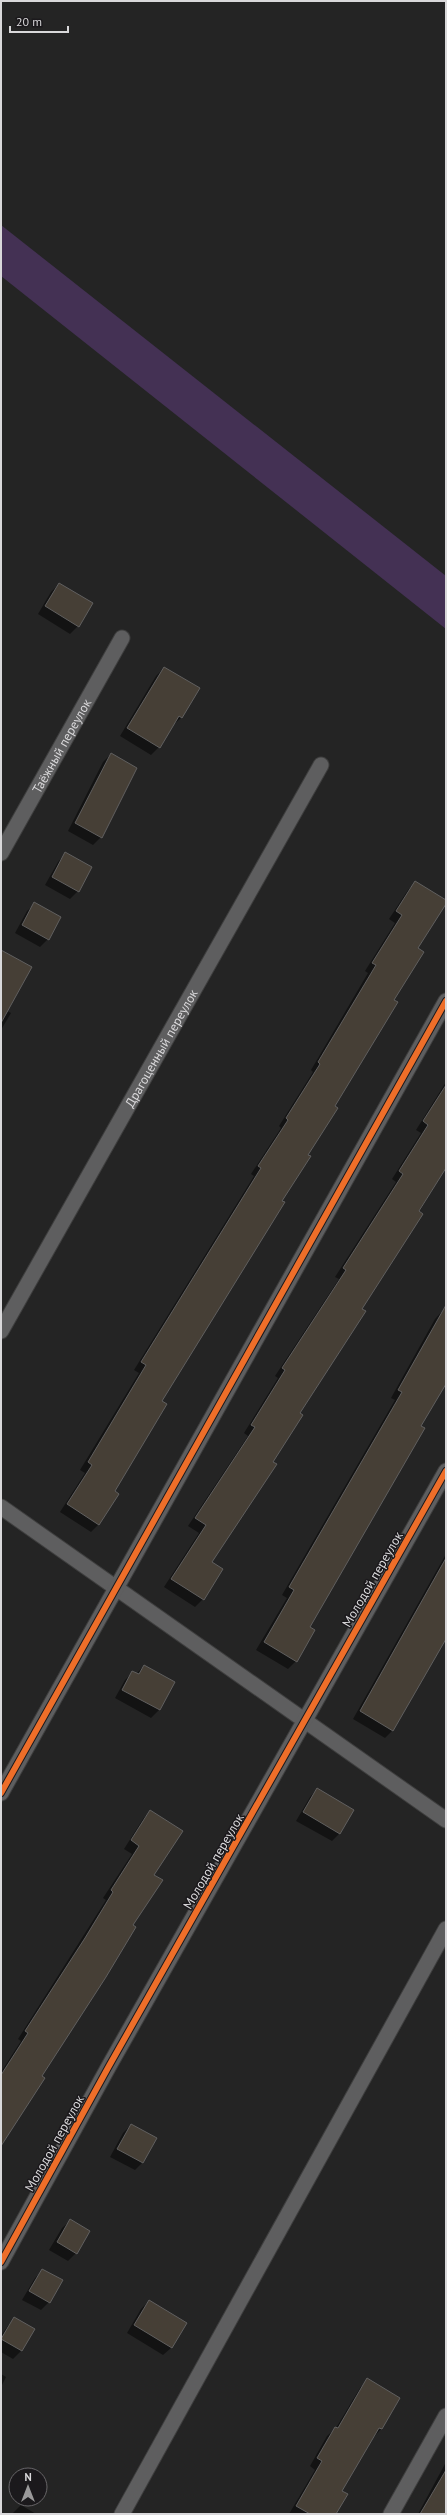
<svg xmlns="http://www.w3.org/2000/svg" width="447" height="2515" font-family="'PT Sans',sans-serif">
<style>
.green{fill:#443154}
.shadow{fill:#0007}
.building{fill:#463f36;stroke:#605f5f}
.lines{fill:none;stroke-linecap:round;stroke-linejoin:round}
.minor-casing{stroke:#3e3e3e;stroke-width:17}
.minor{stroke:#5e5e5f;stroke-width:15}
.cycleway-casing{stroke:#1b191c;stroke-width:8}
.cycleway{stroke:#ee6e29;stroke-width:6}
.labels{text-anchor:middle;stroke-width:3;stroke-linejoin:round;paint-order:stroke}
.street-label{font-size:13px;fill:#d9d8da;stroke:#1b191c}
</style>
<rect width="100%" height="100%" fill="#242424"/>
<polygon class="green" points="1,225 446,576 446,629 1,276"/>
<g class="shadow">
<polygon points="59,584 78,626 70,634 38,614 51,592"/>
<polygon points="164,668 181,718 173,725 159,747 151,755 120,736 156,676"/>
<polygon points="111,754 101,837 93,845 68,831 103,762"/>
<polygon points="65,854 78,891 70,899 45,885 58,862"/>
<polygon points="416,882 446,902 416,948 393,1000 281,1201 161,1401 136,1451 138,1452 113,1491 99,1524 91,1532 60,1512 85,1473 80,1470 139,1373 134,1370 254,1176 251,1174 281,1128 279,1126 313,1072 311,1070 368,973 365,971 395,923 389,919 408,890"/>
<polygon points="35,904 48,939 40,947 15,933 27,911"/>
<polygon points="1,958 7,1011 11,1013 1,1030"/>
<polygon points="446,1082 446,1167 211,1562 203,1599 195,1607 164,1587 199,1533 188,1526 248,1436 244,1433 278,1378 275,1376 339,1279 335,1277 396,1182 392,1179 421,1133 416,1130"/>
<polygon points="446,1307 446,1379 309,1628 296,1661 288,1669 256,1650 287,1598 282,1595 395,1400 391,1398 435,1319"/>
<polygon points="446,1554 446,1632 393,1730 385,1738 353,1719"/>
<polygon points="144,1666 174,1682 159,1710 151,1718 115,1698 125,1680 133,1672 136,1674"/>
<polygon points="317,1789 340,1833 332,1841 296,1821 310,1797"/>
<polygon points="150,1811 153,1875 132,1926 1,2145 1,2072 21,2041 18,2039 106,1900 103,1898 132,1854 124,1849 143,1819"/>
<polygon points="131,2125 143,2162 135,2170 110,2157 123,2133"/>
<polygon points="70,2221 76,2253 68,2261 49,2250 62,2228"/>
<polygon points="43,2270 62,2281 49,2302 41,2310 22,2300 35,2278"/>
<polygon points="149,2301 186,2323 171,2348 163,2355 127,2333 141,2309"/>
<polygon points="14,2318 34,2329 21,2351 13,2359 1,2352 1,2335"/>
<polygon points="1,2374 6,2377 1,2387"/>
<polygon points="367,2380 381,2429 374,2437 341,2491 335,2514 289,2514 315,2470 310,2466 327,2436 336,2428 360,2388"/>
<polygon points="446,2462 446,2514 418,2514"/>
<polygon points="21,2505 36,2514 12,2514"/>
</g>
<g class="building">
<polygon points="59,583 93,603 79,627 45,606"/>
<polygon points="164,667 200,688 182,718 179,716 160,748 127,728"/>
<polygon points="111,753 137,768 102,838 75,823"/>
<polygon points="65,852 92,867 79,892 52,877"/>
<polygon points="415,881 446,900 446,904 418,948 424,952 394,1000 398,1002 335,1106 338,1108 308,1155 311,1156 282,1201 285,1202 162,1401 167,1404 115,1491 119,1494 99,1525 67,1504 92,1465 88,1462 146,1365 141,1362 261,1168 258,1166 288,1120 286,1118 320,1064 318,1062 376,965 372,963 402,915 396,911"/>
<polygon points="34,902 61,917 49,940 22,925"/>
<polygon points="1,950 32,967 1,1023"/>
<polygon points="446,1085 446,1168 419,1211 423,1214 362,1309 366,1311 300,1413 303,1415 273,1462 277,1464 212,1562 223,1569 204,1600 171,1579 206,1525 195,1518 255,1427 251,1425 285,1370 282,1368 346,1270 343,1268 403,1174 399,1171 428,1125 423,1121"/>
<polygon points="446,1305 446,1384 421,1426 425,1428 310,1627 315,1630 297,1662 264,1642 294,1590 289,1587 402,1392 398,1390"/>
<polygon points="446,1558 446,1639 393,1731 360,1711"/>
<polygon points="144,1665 175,1682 160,1710 122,1690 132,1671 139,1674"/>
<polygon points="317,1788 354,1810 340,1834 303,1812"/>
<polygon points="150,1810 183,1831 154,1875 163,1880 133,1925 136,1927 106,1977 42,2076 45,2078 1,2146 1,2075 28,2033 25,2031 85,1938 113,1892 111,1890 139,1846 131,1840"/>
<polygon points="131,2124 157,2138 143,2163 117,2149"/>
<polygon points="70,2219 90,2231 77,2254 57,2242"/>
<polygon points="42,2269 63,2280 50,2303 29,2291"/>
<polygon points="149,2300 187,2323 172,2348 134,2325"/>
<polygon points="14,2317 35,2329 22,2351 1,2339"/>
<polygon points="367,2378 400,2398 382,2429 379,2428 342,2491 348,2494 336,2514 310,2514 296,2506 322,2461 317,2458 335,2427 338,2428"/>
<polygon points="446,2470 446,2514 420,2514"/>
</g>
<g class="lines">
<defs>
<g id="minor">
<path id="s1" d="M1 853 122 638"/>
<path id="s2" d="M1 1331 321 765"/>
<polyline points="1,1507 446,1820"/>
<polyline points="1,1793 446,1001"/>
<polyline points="1,2262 109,2066 446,1471"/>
<polyline points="122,2514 446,1929"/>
<polyline points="391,2514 446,2416"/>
</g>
</defs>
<use href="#minor" class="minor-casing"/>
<use href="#minor" class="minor"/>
<defs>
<g id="cycleway">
<polyline points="1,1793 446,1001"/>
<polyline points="1,2262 109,2066 446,1471"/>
</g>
</defs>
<use href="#cycleway" class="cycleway-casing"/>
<use href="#cycleway" class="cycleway"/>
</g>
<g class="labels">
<g class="street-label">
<text dy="5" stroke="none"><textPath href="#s1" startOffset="123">Таёжный переулок</textPath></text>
<text dy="5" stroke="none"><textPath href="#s2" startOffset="325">Драгоценный переулок</textPath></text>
<text transform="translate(372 1579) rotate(-60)" y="5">Молодой переулок</text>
<text transform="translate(213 1861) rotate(-60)" y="5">Молодой переулок</text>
<text transform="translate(54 2143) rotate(-61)" y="5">Молодой переулок</text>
</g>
</g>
<rect width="447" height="2515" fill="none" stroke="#d9d8da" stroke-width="4"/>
<g transform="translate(28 2487)"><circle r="19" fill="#1b191c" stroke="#676568"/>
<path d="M0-3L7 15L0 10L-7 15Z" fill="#9a999a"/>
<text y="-6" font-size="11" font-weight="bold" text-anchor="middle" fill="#d9d8da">N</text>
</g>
<path d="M10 26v6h58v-6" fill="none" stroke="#d9d8da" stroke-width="2"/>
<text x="16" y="26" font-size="12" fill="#d9d8da" stroke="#1b191c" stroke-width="3" paint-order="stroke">20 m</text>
</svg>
